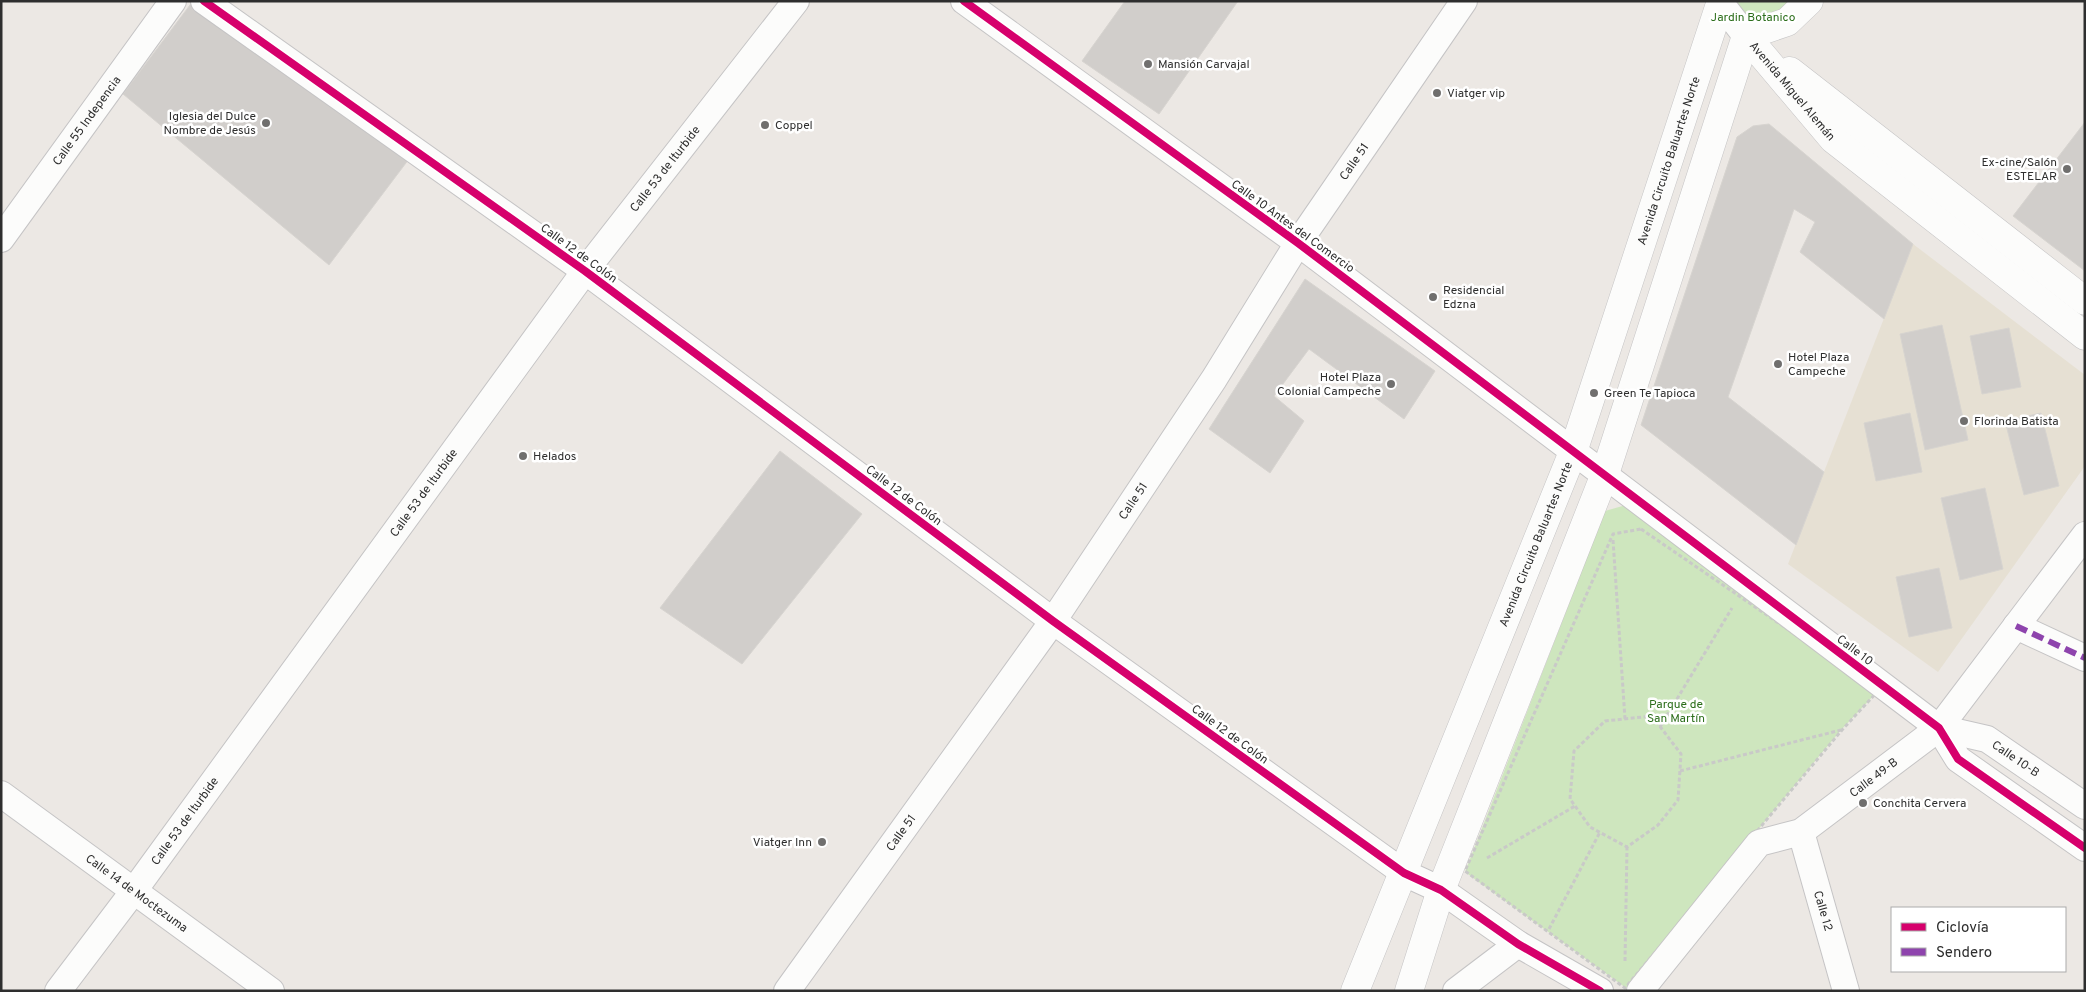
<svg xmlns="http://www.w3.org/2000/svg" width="2086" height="992" font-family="Overpass,sans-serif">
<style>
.education{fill:#e6e0d3}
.green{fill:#cee6be}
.building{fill:#d1cecb;stroke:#d7d4d0}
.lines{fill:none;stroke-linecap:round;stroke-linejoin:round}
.street-casing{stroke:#c5c4c5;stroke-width:28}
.secondary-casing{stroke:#c5c4c5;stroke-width:29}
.path{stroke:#c9c9c8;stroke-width:3;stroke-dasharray:4 2.5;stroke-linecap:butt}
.street{stroke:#fcfcfb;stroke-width:26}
.secondary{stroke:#fcfcfb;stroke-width:28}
.quiet{stroke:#8e44ad;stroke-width:6;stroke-dasharray:12 6;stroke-linecap:butt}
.cycleway-casing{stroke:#fff;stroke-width:11}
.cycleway{stroke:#d6006c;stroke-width:8}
.poi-dot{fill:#706f6e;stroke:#fff;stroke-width:2}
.labels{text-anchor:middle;stroke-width:5;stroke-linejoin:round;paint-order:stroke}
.park-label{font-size:12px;fill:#2c6e1b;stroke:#fff}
.poi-label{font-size:12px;fill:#2e2e2e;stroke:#fff;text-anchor:start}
.street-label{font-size:12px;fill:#2e2e2e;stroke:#fff}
</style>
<rect width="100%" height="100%" fill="#ece8e4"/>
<polygon class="education" points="1913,244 2085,375 2085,466 1938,672 1788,564"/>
<g class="green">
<polygon points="1721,1 1809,1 1746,36"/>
<polygon points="1626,505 1878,691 1841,730 1626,988 1465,872 1605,511"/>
</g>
<g class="building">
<polygon points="193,1 415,151 329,265 123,94"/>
<polygon points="1125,1 1238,1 1159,114 1082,61"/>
<polygon points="2085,122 2085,271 2013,216"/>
<polygon points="1769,124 1913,244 1884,319 1800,252 1815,222 1794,209 1728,397 1824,472 1796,545 1641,425 1737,137 1753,126"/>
<polygon points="1305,279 1435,371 1404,419 1309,349 1274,396 1304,421 1270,473 1209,429"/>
<polygon points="1942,325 1968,440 1925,450 1900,334"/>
<polygon points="2009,328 2021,387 1982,394 1970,336"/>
<polygon points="1910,413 1922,472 1876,481 1864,423"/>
<polygon points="2041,413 2059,486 2024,495 2005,421"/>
<polygon points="780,451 862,514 742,664 660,608"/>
<polygon points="1985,488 2003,569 1960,580 1941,498"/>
<polygon points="1939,568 1952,628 1909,637 1896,577"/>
</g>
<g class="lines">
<defs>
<g id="street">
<polyline points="204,1 585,271 1053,621 1404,873 1441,890 1518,944 1600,991"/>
<polyline points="964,1 1298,243 1939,728 1958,759 2085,848"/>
<polyline points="1719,1 1746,36"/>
<path id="s1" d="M1 239 173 1"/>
<polyline points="2016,626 2085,658"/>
<path id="s2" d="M1939 728 1987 739 2085 806"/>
<path id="s3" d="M1 794 271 991"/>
<path id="s4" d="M1801 832 1846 991"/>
<path id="s5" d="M58 991 133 892 585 271 796 1"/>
<path id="s6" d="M787 991 1053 621 1214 379 1298 243 1464 1"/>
<polyline points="1456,991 1518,944"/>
<path id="s7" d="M1640 991 1759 843 1801 832 1939 728 2085 535"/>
</g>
<g id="secondary">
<path id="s8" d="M1746 36 1833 139 2085 336"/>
<polyline points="1746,36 1787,22 1809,1"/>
<polyline points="1790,71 2085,301"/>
<path id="s9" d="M1355 991 1573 452 1721 1"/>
<polyline points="1409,991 1441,890 1605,474 1746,36"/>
</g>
</defs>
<use href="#street" class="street-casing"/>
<use href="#secondary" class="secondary-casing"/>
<g class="path">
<polygon points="1641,529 1878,691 1842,730 1625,988 1465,871 1613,534"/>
<polyline points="1613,540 1625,719"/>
<polygon points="1652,716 1681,754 1678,800 1658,825 1627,847 1590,827 1570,799 1574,751 1605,721"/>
<polyline points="1660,727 1732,608"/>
<polyline points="1680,771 1841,730"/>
<polyline points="1487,858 1575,806"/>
<polyline points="1549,929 1600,832"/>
<polyline points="1625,961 1627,847"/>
</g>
<use href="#street" class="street"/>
<use href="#secondary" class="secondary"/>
<polyline class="quiet" points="2016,626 2085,658"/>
<defs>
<g id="cycleway">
<polyline points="204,1 585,271 1053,621 1404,873 1441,890 1518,944 1600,991"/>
<polyline points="964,1 1298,243 1939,728 1958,759 2085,848"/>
</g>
</defs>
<use href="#cycleway" class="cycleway-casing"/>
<use href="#cycleway" class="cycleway"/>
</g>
<g class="poi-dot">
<circle cx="1148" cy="64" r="5"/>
<circle cx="1437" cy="93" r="5"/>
<circle cx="266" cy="123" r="5"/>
<circle cx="765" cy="125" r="5"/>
<circle cx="2067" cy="169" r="5"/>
<circle cx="1433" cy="297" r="5"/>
<circle cx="1778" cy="364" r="5"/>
<circle cx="1391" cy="384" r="5"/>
<circle cx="1594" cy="393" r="5"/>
<circle cx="1964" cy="421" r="5"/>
<circle cx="523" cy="456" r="5"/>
<circle cx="1863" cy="803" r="5"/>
<circle cx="822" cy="842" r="5"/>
</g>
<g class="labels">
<g class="park-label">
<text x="1753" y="21">Jardin Botanico</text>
<text x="1676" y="708">Parque de<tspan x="1676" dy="14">San Martín</tspan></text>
</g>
<g class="poi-label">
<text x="1158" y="68">Mansión Carvajal</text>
<text x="1447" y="97">Viatger vip</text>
<text x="256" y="120" text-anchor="end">Iglesia del Dulce<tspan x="256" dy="14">Nombre de Jesús</tspan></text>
<text x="775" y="129">Coppel</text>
<text x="2057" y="166" text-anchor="end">Ex-cine/Salón<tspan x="2057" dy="14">ESTELAR</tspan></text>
<text x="1443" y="294">Residencial<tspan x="1443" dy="14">Edzna</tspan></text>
<text x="1788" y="361">Hotel Plaza<tspan x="1788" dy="14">Campeche</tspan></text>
<text x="1381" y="381" text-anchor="end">Hotel Plaza<tspan x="1381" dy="14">Colonial Campeche</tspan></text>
<text x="1604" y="397">Green Te Tapioca</text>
<text x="1974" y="425">Florinda Batista</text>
<text x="533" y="460">Helados</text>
<text x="1873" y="807">Conchita Cervera</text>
<text x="812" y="846" text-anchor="end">Viatger Inn</text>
</g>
<g class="street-label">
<text dy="4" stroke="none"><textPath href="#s8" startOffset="72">Avenida Miguel Alemán</textPath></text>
<text dy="4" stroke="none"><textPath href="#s1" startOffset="146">Calle 55 Indepencia</textPath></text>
<text dy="4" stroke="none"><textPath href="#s6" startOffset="1005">Calle 51</textPath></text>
<text dy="4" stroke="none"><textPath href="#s9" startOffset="888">Avenida Circuito Baluartes Norte</textPath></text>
<text dy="4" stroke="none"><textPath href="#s5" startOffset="1022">Calle 53 de Iturbide</textPath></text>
<text transform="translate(1293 226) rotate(36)" y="4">Calle 10 Antes del Comercio</text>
<text transform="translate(579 253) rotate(36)" y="4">Calle 12 de Colón</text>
<text dy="4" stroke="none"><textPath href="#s5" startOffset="618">Calle 53 de Iturbide</textPath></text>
<text transform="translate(904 495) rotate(37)" y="4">Calle 12 de Colón</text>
<text dy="4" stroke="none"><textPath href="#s6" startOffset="600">Calle 51</textPath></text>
<text dy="4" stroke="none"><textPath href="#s9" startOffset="482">Avenida Circuito Baluartes Norte</textPath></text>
<text transform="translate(1855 650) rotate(37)" y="4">Calle 10</text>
<text transform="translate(1230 734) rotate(36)" y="4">Calle 12 de Colón</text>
<text dy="4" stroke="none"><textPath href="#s2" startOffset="84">Calle 10-B</textPath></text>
<text dy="4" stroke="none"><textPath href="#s7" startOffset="324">Calle 49-B</textPath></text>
<text dy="4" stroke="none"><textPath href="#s5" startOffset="212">Calle 53 de Iturbide</textPath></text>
<text dy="4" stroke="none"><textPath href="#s6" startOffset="195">Calle 51</textPath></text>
<text dy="4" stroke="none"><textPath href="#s3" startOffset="168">Calle 14 de Moctezuma</textPath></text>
<text dy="4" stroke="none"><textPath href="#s4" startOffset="82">Calle 12</textPath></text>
</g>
</g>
<rect width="2086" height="992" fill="none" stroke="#2e2e2e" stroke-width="5"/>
<rect x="1891" y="907" width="175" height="65" fill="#ffffff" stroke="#ababab"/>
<rect x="1901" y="923" width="25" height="8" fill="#d6006c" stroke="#ababab"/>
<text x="1936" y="932" font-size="15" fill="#2e2e2e">Ciclovía</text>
<rect x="1901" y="948" width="25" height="8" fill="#8e44ad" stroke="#ababab"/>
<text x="1936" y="957" font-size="15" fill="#2e2e2e">Sendero</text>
</svg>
